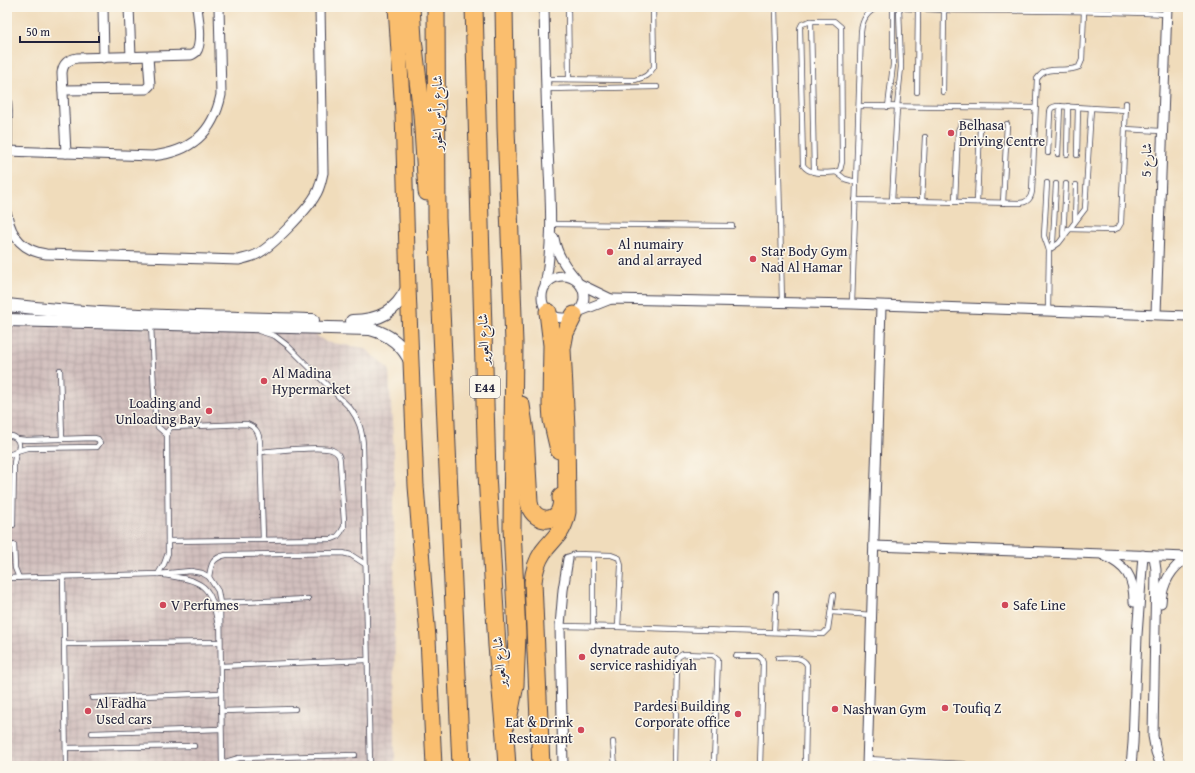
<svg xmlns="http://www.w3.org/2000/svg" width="1195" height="773" font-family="'Gentium Book Plus',Amiri,serif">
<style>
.industrial{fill:url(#industrial-grid)}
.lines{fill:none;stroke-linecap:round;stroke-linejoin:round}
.service-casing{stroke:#413e4e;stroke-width:6}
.minor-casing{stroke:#413e4e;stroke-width:11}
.tertiary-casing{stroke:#413e4e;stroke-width:14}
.primary-casing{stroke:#413e4e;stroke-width:17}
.motorway-casing{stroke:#413e4e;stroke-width:19}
.service{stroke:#fff;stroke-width:4.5}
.minor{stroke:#fff;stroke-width:9}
.tertiary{stroke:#fff;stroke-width:12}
.primary{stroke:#fabe6e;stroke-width:15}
.motorway{stroke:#fabe6e;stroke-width:17}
.poi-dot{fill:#d1495b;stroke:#fbf7ec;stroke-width:1.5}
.labels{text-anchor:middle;stroke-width:3;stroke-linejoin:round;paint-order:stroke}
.shield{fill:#fbf7ec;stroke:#636270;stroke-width:1}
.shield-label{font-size:13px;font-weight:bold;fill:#22223b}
.street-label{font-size:14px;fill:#22223b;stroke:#fbf7ec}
.poi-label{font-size:14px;fill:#22223b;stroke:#fbf7ec;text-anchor:start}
</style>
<defs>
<pattern id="industrial-grid" width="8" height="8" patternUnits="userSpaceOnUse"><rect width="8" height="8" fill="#d1bfbd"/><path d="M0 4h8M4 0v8" fill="none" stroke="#b3a4a3"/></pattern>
</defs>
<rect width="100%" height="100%" fill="#fbf7ec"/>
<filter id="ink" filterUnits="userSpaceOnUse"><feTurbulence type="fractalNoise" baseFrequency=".025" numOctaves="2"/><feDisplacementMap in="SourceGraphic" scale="8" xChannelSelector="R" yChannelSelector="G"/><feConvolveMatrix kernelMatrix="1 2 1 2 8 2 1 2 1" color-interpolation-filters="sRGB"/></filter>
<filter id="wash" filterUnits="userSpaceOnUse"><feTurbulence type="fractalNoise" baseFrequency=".012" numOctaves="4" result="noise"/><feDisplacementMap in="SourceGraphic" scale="16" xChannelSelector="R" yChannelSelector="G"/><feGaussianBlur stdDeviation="0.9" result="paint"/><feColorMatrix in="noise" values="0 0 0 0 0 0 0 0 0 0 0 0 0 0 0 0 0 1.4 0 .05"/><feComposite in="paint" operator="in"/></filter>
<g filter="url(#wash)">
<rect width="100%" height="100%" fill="#f0dcbb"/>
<polygon class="industrial" points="7,324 310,331 326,342 365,348 389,369 394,455 395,766 7,766"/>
</g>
<g filter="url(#ink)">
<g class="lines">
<defs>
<g id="service">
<polyline points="568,7 569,79"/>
<polyline points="775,7 782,303"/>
<polyline points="865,7 871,11"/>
<path d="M811 21H834L841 27 842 162 840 170 836 172C825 173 809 175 803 165L800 28 802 24Z"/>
<polyline points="811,21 814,172"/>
<polyline points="7,70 10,115 10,151"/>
<path d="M545 79 635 80C644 78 649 75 654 67L653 7"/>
<polyline points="546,89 657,87"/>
<polyline points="917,92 918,9"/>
<polyline points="943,92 944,10"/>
<polyline points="859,106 1035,108"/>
<polyline points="888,107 893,65 893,8"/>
<polyline points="1125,129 1161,131"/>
<path d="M1048 153 1050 113C1050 108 1052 107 1057 106L1126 110"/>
<polyline points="1058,154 1060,106"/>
<polyline points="1067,154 1068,106"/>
<polyline points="1077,155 1078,107"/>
<polyline points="836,172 845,179 856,182"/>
<polyline points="1047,183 1044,236 1049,250"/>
<path d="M855 200 1019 203C1027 203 1031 199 1032 191L1037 79C1048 63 1063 74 1079 67L1082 60 1084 11"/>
<polyline points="892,201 897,107 901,67 899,8"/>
<polyline points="922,201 925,137"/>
<polyline points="955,201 958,131 961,124 964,122 976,123 980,127 977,202"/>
<polyline points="1003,203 1007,124"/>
<polyline points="1075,221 1076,185"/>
<polyline points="551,224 732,226"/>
<polyline points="1068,229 1113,230 1118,228 1121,223 1126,103"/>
<polyline points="1063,235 1066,184"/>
<polyline points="1049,250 1059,243 1085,209 1091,108"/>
<path d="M852 304 861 32C862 21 866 12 877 8 885 5 895 8 904 8 917 9 930 9 944 10 1018 11 1092 10 1166 14"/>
<polyline points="1048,311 1049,250 1053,242 1056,184"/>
<polyline points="151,324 155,414 158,427 167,435"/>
<path d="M259 331 275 336 288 346 350 408C359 420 362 430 363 445L370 766"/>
<polyline points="60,370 62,439"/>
<path d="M7 436C23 434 23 456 7 454"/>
<polyline points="17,439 26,440 94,438 98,439 100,443 97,447 27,448 17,451"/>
<polyline points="13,525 14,463 16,452"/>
<path d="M168 541 332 539 337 537 341 532 344 527V521L340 462C340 456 338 452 332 450 322 445 274 451 260 452"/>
<polyline points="14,545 15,568 19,578"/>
<polyline points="7,547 8,563 7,569"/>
<path d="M158 574 164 564 168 553 167 432 171 427 247 424C257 428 259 433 260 443L263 539"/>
<path d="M164 575C204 581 211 584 218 626"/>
<polyline points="63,577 66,766"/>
<path d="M209 577C211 564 212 558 226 555L343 553 351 555 365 564"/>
<polyline points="7,578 158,574 191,571 202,573 209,577 218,591 220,603 222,766"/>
<polyline points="220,603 308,599"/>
<polyline points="831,612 872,615"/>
<polyline points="560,626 618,627 621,566 619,558 611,555 575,554 570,556 568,559"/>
<polyline points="593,626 593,555"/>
<polyline points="618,627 823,634 828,629 833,595"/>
<polyline points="774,632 776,594"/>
<polyline points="64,644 220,642"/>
<polyline points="736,656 758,656 762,659 763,662 760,766"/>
<path d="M778 658C788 658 802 655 807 665L805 766"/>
<polyline points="221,666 367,660"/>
<polyline points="92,698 221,693"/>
<polyline points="221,711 295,709"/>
<polyline points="92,733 221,729"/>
<polyline points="613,742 615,766"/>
<polyline points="66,748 194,746"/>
<polyline points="867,759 964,764"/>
<polyline points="222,763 239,758 355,755"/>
<polyline points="675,766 677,661 678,657 683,654 713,655 718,659 714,761"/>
</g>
<g id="minor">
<polyline points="103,7 104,58"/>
<polyline points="129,7 131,57"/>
<path d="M544 7C545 55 546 102 548 150 550 195 554 240 545 286"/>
<polyline points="63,90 146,89 150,85 148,57"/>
<path d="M7 151 152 156C191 152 213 133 221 95L219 7"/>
<path d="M66 153 62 73C63 63 68 60 77 58L191 55C192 55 196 52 196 52 203 43 198 17 197 7"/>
<path d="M7 215C11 237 24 251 46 254L239 260C246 258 253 257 259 253 273 245 307 210 315 196 320 189 321 181 323 173L320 7"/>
<path d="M554 238C557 255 565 266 576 279"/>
<circle cx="563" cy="297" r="21"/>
<polyline points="580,284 611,299"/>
<polyline points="578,312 611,299 852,304 1188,316"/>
<polyline points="1156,314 1167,7"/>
<polyline points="874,546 1188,557"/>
<path d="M1103 555C1126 566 1134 576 1134 602"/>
<polyline points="1154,556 1156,570 1153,736 1156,752 1161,766"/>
<path d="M1161 603C1162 583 1171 568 1188 557"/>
<polyline points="563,766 560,626 563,590 568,559"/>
<polyline points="867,766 881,306"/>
<polyline points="1131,766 1133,743 1137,635 1143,555"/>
</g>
<g id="tertiary">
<path d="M7 305C109 317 211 317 313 320"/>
<path d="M7 320 370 329C389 334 403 345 411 363"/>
<path d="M352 321C379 321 396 312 408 287"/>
</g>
<polyline id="primary" points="396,7 403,113 408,287 416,486 428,638 434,766"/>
<g id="motorway">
<polyline points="411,7 413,39 422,114 427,192"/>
<polyline points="436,7 437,218 461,766"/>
<polyline points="474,7 487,474 497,646 505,737 507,766"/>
<polyline points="504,7 506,128 514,343 512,528 517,635 515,685 509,715"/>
<polyline points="548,312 552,345 551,405 552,420 559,450"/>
<path d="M521 405 525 432 529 502C531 522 558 526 561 506 562 503 561 500 561 497"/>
<path d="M541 766 533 582C534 571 537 561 543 552 555 536 563 534 567 512L566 427 562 349 565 333 574 315"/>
</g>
</defs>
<use href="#service" class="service-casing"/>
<use href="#minor" class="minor-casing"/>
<use href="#tertiary" class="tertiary-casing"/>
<use href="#primary" class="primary-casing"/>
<use href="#motorway" class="motorway-casing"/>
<use href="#service" class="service"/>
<use href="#minor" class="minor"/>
<use href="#tertiary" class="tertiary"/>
<use href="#primary" class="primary"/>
<use href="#motorway" class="motorway"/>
</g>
</g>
<g class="poi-dot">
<circle cx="951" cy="133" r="4"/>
<circle cx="610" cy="252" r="4"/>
<circle cx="753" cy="259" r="4"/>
<circle cx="264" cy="381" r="4"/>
<circle cx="209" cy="411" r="4"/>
<circle cx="163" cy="605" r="4"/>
<circle cx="1005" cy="605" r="4"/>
<circle cx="582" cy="657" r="4"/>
<circle cx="945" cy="708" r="4"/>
<circle cx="835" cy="709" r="4"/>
<circle cx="88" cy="711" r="4"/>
<circle cx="738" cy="714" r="4"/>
<circle cx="581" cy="730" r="4"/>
</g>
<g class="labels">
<rect class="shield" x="470" y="376" width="30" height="22" rx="3"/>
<g class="shield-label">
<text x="485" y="392">E44</text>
</g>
<g class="street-label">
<text transform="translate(437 113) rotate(-90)" y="5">شارع رأس الخور</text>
<text transform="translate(1146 160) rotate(-88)" y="5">شارع 5</text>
<text transform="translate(483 339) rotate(-92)" y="5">شارع العوير</text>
<text transform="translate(499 662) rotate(-95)" y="5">شارع العوير</text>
</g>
<g class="poi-label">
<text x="959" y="130">Belhasa<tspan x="959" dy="16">Driving Centre</tspan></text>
<text x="618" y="249">Al numairy<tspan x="618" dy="16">and al arrayed</tspan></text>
<text x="761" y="256">Star Body Gym<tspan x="761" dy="16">Nad Al Hamar</tspan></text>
<text x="272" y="378">Al Madina<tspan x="272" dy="16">Hypermarket</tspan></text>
<text x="201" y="408" text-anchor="end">Loading and<tspan x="201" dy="16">Unloading Bay</tspan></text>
<text x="171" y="610">V Perfumes</text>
<text x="1013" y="610">Safe Line</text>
<text x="590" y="654">dynatrade auto<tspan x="590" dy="16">service rashidiyah</tspan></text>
<text x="96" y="708">Al Fadha<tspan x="96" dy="16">Used cars</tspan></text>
<text x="730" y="711" text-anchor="end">Pardesi Building<tspan x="730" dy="16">Corporate office</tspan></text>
<text x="953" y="713">Toufiq Z</text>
<text x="843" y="714">Nashwan Gym</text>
<text x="573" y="727" text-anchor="end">Eat &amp; Drink<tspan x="573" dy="16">Restaurant</tspan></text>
</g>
</g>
<rect width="1195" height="773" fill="none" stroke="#fbf7ec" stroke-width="24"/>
<path d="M20 36v6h79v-6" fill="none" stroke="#22223b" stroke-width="2"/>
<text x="26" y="36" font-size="12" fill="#22223b" stroke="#fbf7ec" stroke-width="3" paint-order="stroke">50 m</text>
</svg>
